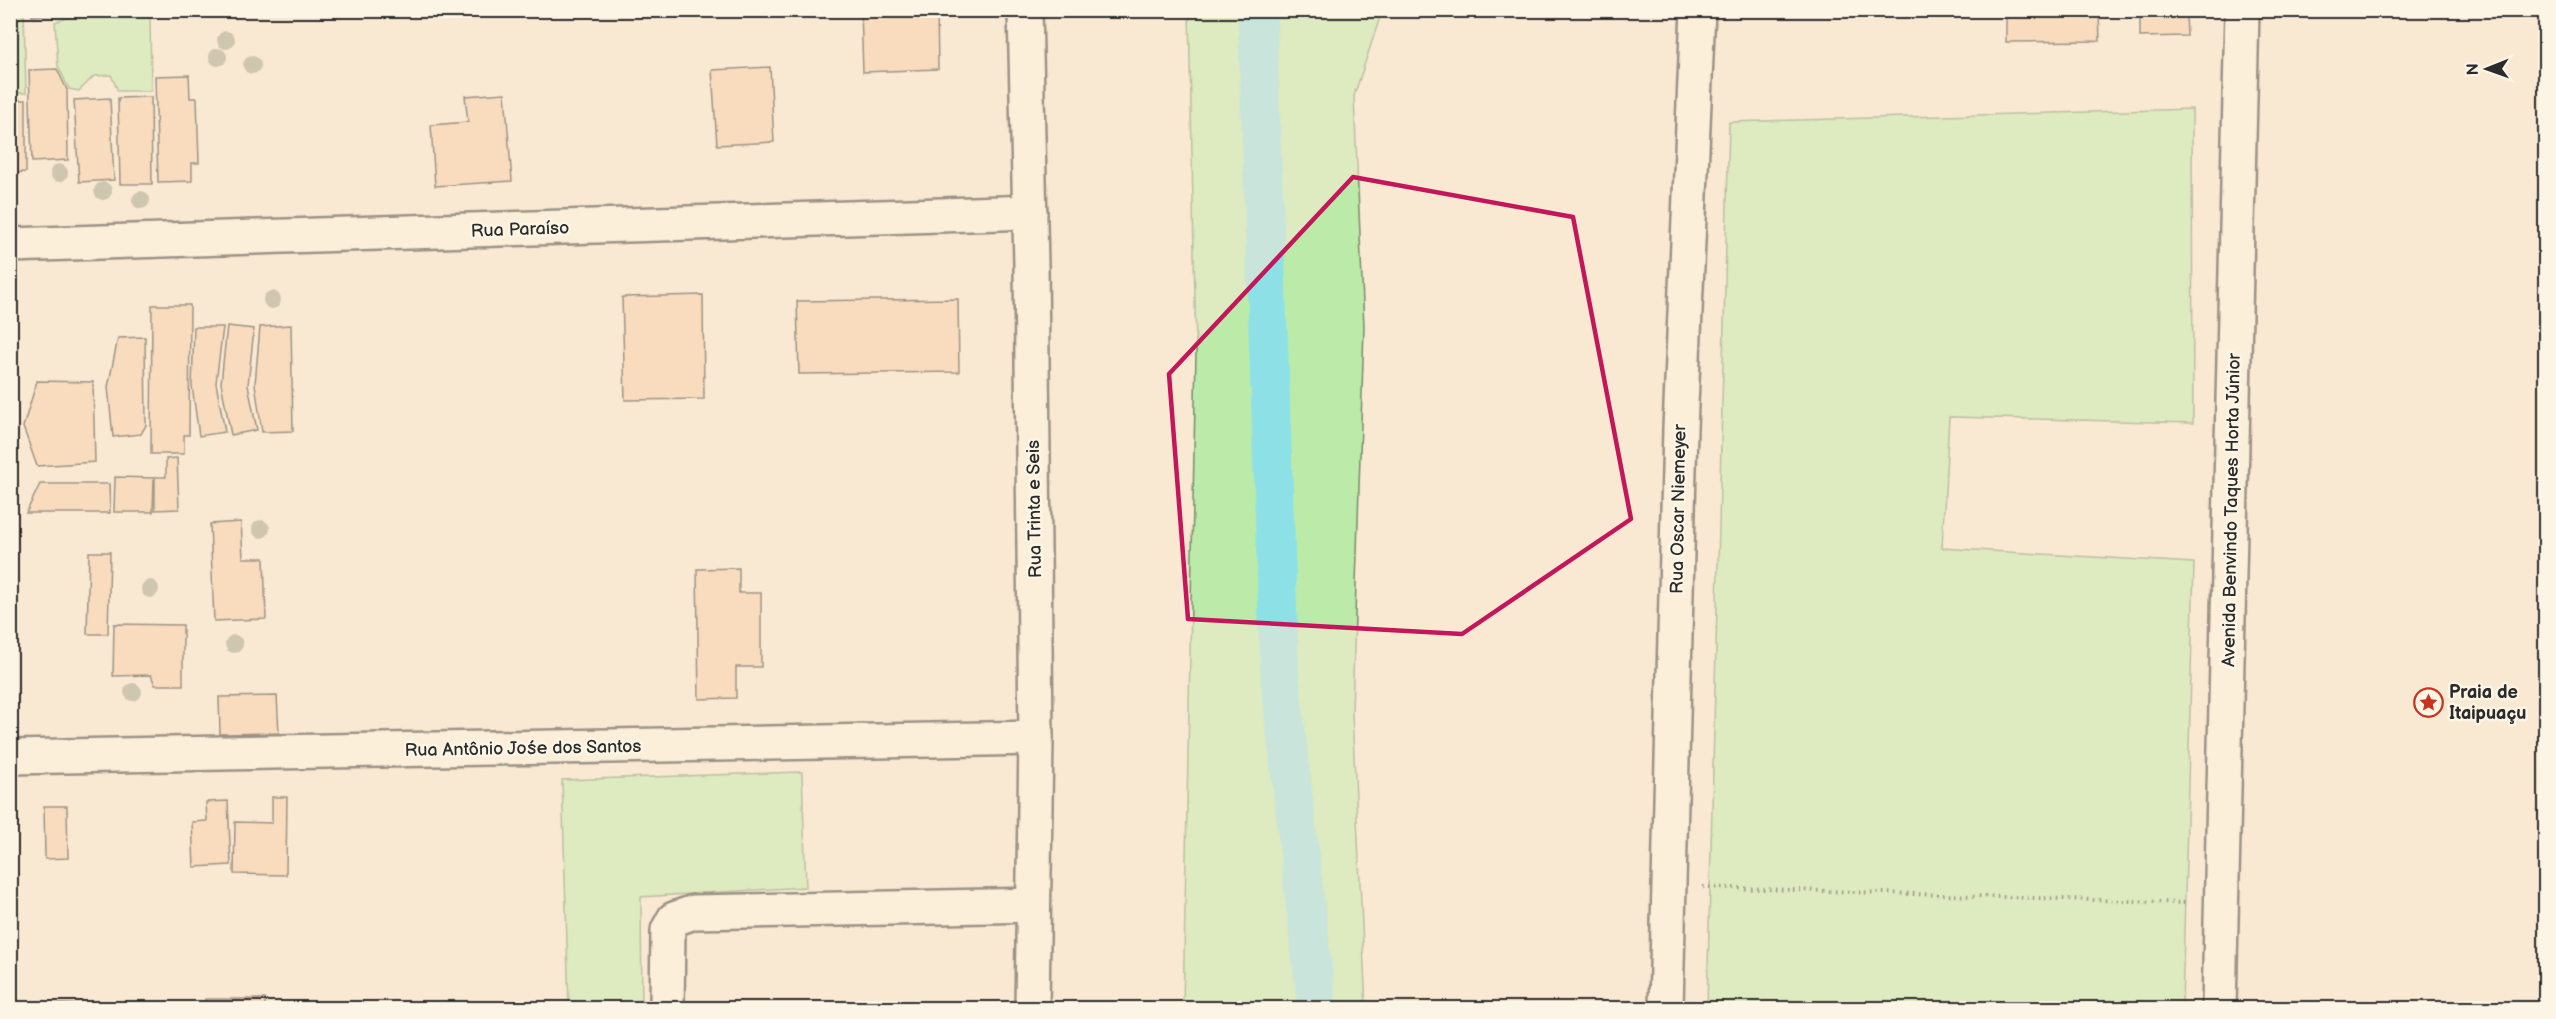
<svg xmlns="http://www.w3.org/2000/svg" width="2556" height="1019" font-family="'Balsamiq Sans',sans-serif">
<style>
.green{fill:#bceba9;stroke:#748b6a;stroke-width:1.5}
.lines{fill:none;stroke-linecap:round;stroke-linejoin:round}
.canal{stroke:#8ee0e7;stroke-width:39}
.building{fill:#f6cda5;stroke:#2b2b2b;stroke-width:1.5}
.minor-casing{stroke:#2b2b2b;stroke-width:38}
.tertiary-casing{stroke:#2b2b2b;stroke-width:38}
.path{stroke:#2b2b2b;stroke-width:4;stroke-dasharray:1.5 4.5;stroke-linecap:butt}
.minor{stroke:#fcf5e5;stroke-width:33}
.tertiary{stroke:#fcf5e5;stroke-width:33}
.tree{fill:#9c9b87}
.marked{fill:none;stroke:#c2185b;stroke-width:4.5;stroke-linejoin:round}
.labels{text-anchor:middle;stroke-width:5;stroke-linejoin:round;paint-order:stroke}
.street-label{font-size:18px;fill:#2b2b2b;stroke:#fcf5e5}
.poi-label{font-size:18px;font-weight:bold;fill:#2b2b2b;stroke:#fcf5e5;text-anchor:start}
</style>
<rect width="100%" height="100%" fill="#fae9d2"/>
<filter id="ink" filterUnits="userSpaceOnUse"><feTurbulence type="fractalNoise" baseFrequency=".0167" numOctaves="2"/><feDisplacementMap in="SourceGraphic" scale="12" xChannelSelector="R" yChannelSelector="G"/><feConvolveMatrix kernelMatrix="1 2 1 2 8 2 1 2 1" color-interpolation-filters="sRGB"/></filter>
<g filter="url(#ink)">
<g class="green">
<polygon points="10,11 24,11 26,93 11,93"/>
<polygon points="71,11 150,11 151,91 118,91 111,75 94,76 79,91 69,89 58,66 55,22 70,17"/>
<polygon points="1189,11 1382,11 1354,96 1364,327 1352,713 1366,1008 1183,1008 1196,351"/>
<polygon points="2192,109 2193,423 1949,417 1942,548 2194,563 2182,1008 1707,1008 1729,122"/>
<polygon points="802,772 806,887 641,897 642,1007 569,1008 562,780"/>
</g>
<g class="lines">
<polyline class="canal" points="1257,10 1280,679 1317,1008"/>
</g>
<g class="building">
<polygon points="32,10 64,10 62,14 32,16"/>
<polygon points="861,10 937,10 938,69 863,72"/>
<polygon points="2006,10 2099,10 2100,41 2006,42"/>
<polygon points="2186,14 2187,36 2140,37 2140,15"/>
<polygon points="770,67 774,142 717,145 712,70"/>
<polygon points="57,69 67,90 68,160 32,162 29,70"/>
<polygon points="189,75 190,98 197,98 199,163 192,163 192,181 158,182 155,76"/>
<polygon points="505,93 512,181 435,186 431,125 468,122 465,96"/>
<polygon points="151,97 152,184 120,184 118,98"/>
<polygon points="110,98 114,180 79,182 74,100"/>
<polygon points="10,100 26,100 26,172 13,173 10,183"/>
<polygon points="703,295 704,399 625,400 622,297"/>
<polygon points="958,299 959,372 799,374 797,301"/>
<polygon points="152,305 190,305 189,435 184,435 184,454 151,454"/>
<polygon points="291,325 293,431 262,432 255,384 260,327"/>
<polygon points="227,326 254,329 248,385 257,430 231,435 221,383"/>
<polygon points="194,327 223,327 216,383 225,432 199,436 192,386"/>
<polygon points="145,337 146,425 141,434 113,437 108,387 118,338"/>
<polygon points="37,381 93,382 95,462 37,466 23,427"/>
<polygon points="177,458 179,509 155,510 155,477 166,477 166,459"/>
<polygon points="115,477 154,478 153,512 114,512"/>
<polygon points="40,484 109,484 110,513 26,513"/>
<polygon points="241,522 243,558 264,558 266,619 214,621 210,524"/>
<polygon points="89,552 110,552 108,634 87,634"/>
<polygon points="739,568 739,593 761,593 761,667 736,667 736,698 699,699 697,569"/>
<polygon points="114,624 183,625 183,685 155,685 151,675 113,676"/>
<polygon points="277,696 279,733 220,734 219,697"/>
<polygon points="272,797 287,797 286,875 234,874 235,822 272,823"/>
<polygon points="228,801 231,865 194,867 192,822 207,821 206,802"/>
<polygon points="44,806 67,806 68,858 45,859"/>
<rect x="205" y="999" width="60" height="9"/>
<polygon points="34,1003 117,1006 117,1008 34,1008"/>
</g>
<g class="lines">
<defs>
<g id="minor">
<polyline points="10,245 1030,212"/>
<polyline points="667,1008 668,930 674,919 694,912 1033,905"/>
</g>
<g id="tertiary">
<polyline points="1025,10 1031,265 1036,738 1032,1008"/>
<polyline points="10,757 1036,738"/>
<polyline points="1666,1008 1680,428 1698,10"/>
<polyline points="2219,1008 2242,10"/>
</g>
</defs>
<use href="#minor" class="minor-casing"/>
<use href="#tertiary" class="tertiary-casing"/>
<polyline class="path" points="1703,887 2187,903"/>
<use href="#minor" class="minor"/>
<use href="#tertiary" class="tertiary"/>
</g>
<g class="tree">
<circle cx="226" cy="40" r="9"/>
<circle cx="218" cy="57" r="9"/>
<circle cx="252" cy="65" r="9"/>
<circle cx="59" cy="173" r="9"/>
<circle cx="103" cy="191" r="9"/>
<circle cx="141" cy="200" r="9"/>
<circle cx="272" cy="300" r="9"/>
<circle cx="261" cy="529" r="9"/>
<circle cx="150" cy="589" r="9"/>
<circle cx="234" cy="644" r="9"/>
<circle cx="133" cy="692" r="9"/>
</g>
</g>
<path d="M0 0H2556V1019H0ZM1353 177 1573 217 1631 519 1462 634 1188 619 1169 374Z" fill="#fae9d2" fill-opacity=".55" fill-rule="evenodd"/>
<path class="marked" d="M1353 177 1573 217 1631 519 1462 634 1188 619 1169 374Z"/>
<defs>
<symbol id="sight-ring" viewBox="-11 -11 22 22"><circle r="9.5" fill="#fcf5e5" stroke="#c8321e" stroke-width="1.5"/><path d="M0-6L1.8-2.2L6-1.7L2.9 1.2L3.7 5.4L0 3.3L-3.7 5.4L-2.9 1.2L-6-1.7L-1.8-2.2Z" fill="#c8321e"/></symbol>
</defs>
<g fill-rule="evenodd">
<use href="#sight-ring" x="2412" y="686" width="33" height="33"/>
</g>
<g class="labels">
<g class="street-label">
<text transform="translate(520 229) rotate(-2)" y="6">Rua Paraíso</text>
<text transform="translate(1034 509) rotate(-91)" y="6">Rua Trinta e Seis</text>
<text transform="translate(1678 509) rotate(-89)" y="6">Rua Oscar Niemeyer</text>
<text transform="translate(2231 510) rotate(-89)" y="6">Avenida Benvindo Taques Horta Júnior</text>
<text transform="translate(523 748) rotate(-1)" y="6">Rua Antônio Jośe dos Santos</text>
</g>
<g class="poi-label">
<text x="2449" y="698">Praia de<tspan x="2449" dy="21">Itaipuaçu</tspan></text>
</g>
</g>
<rect width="2556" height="1019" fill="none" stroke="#fcf5e5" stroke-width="36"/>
<rect x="18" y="18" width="2520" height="983" fill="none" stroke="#2b2b2b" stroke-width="2" filter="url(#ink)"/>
<g transform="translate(2487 69) rotate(269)" stroke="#fcf5e5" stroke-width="4.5" paint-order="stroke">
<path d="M0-4.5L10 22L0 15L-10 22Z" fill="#2b2b2b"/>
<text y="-9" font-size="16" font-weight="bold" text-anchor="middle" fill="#2b2b2b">N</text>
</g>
</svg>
